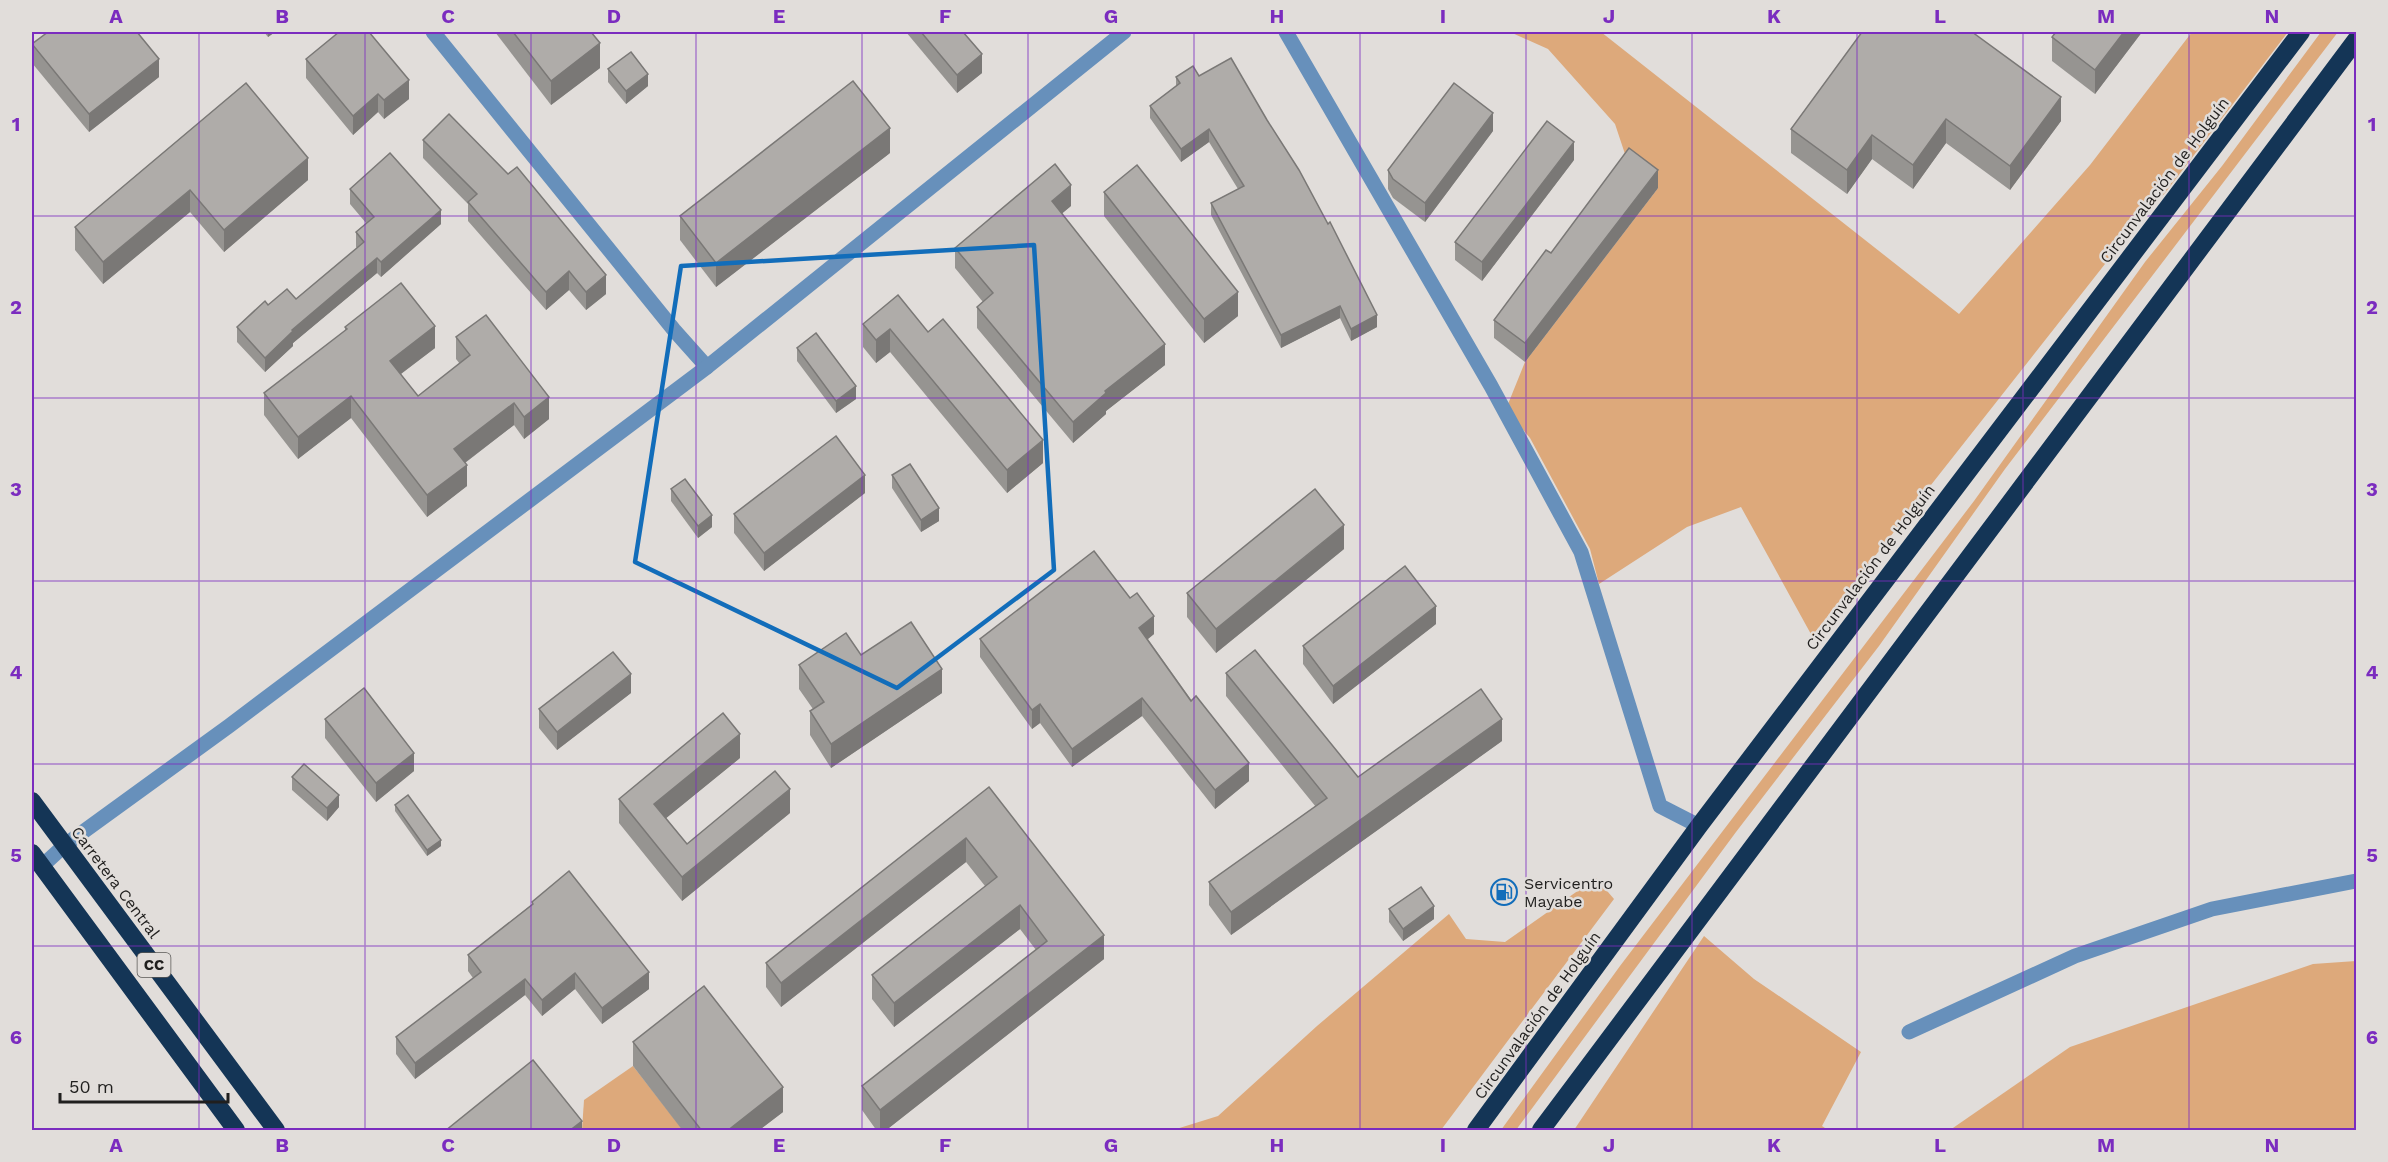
<svg xmlns="http://www.w3.org/2000/svg" width="2388" height="1162" font-family="'Work Sans',sans-serif">
<style>
.green{fill:#dda97b}
.lines{fill:none;stroke-linecap:round;stroke-linejoin:round}
.street{stroke:#6790bb;stroke-width:15}
.highway{stroke:#143556;stroke-width:18}
.wall{fill:#969491}
.shaded-wall{fill:#7a7876}
.building{fill:#afaca9;stroke:#7a7876;stroke-width:1.5}
.marked{fill:none;stroke:#126dba;stroke-width:4.5;stroke-linejoin:round}
.grid{fill:none;stroke:#7b2cbf;stroke-width:1.5;stroke-opacity:0.55}
.labels{text-anchor:middle;stroke-width:5;stroke-linejoin:round;paint-order:stroke}
.shield{fill:#e1ddda;stroke:#5a5856;stroke-width:1.5}
.shield-label{font-size:15px;font-weight:bold;fill:#201f1e}
.street-label{font-size:16px;fill:#201f1e;stroke:#e1ddda}
.poi-label{font-size:16px;fill:#201f1e;stroke:#e1ddda;text-anchor:start}
.neatline{fill:none;stroke:#7b2cbf;stroke-width:2}
.grid-label{font-size:20px;text-anchor:middle;font-weight:bold;fill:#7b2cbf}
</style>
<rect width="100%" height="100%" fill="#e1ddda"/>
<g class="green">
<polygon points="1510,32 1601,32 1959,314 2090,165 2192,32 2288,32 2165,193 2142,217 1812,636 1741,507 1687,527 1599,584 1590,549 1530,438 1506,409 1525,362 1658,188 1629,166 1615,124 1548,49"/>
<polygon points="2321,32 2338,32 2005,469 1879,646 1736,832 1516,1130 1501,1130 1620,966 1974,501 2145,262 2222,166"/>
<polygon points="1596,878 1614,899 1441,1130 1173,1130 1218,1116 1317,1026 1449,914 1466,939 1505,942"/>
<polygon points="1704,936 1754,979 1861,1052 1822,1126 1828,1130 1574,1130"/>
<polygon points="2356,961 2356,1130 1950,1130 2070,1047 2313,964"/>
<polygon points="633,1066 683,1130 582,1130 584,1100"/>
</g>
<g class="lines">
<g class="street">
<polyline points="433,32 674,330 707,367"/>
<polyline points="1286,32 1491,386 1581,552 1660,806 1699,826"/>
<polyline points="42,866 65,845 229,726 707,367 1124,32"/>
<polyline points="1909,1032 2075,956 2212,909 2356,881"/>
</g>
<g class="highway">
<polyline points="32,801 276,1130"/>
<polyline points="32,853 236,1130"/>
<polyline points="1476,1130 1699,826 2301,32"/>
<polyline points="1541,1130 2356,40"/>
</g>
</g>
<g class="wall">
<polygon points="264,32 275,32 268,37"/>
<polygon points="495,32 591,32 600,68 551,105"/>
<polygon points="906,32 963,32 982,73 957,93"/>
<polygon points="1862,32 2061,121 2010,190 1946,143 1913,189 1872,159 1847,194 1791,153 1791,129"/>
<polygon points="2056,32 2142,32 2095,94 2052,61 2052,37"/>
<polygon points="32,44 159,77 89,132 32,63"/>
<polygon points="306,59 409,99 384,119 378,112 353,135 306,78"/>
<polygon points="608,69 648,86 626,104 608,82"/>
<polygon points="1199,76 1377,327 1351,341 1340,318 1281,348 1211,215 1211,203 1238,189 1209,142 1181,162 1150,118 1150,106 1176,86 1176,77"/>
<polygon points="246,83 308,180 224,252 190,212 103,284 75,250 75,227"/>
<polygon points="1493,131 1425,222 1393,198 1388,189 1388,170"/>
<polygon points="423,140 606,294 586,310 569,290 546,310 468,221 468,204 423,158"/>
<polygon points="890,153 716,287 680,240 680,216"/>
<polygon points="1574,160 1482,281 1455,260 1455,242"/>
<polygon points="1658,188 1525,362 1494,338 1494,320 1551,253"/>
<polygon points="350,189 441,224 381,277 377,273 293,343 293,346 265,372 237,342 237,327 268,305 296,299 357,248 356,247 356,232 366,223 350,204"/>
<polygon points="1104,192 1238,316 1204,343 1104,216"/>
<polygon points="1071,206 1062,213 1165,365 1106,411 1106,414 1073,443 977,328 977,307 983,302 955,268 955,248"/>
<polygon points="863,324 928,332 1043,463 1007,493 890,352 876,363 863,347"/>
<polygon points="345,327 435,348 401,374 418,396 460,364 456,359 456,337 549,419 524,439 514,425 465,463 467,486 427,517 351,418 298,459 264,415 264,393 345,331"/>
<polygon points="797,348 856,399 836,413 797,361"/>
<polygon points="892,475 939,521 921,532 892,488"/>
<polygon points="671,489 712,527 698,538 671,501"/>
<polygon points="865,493 764,571 734,533 734,514"/>
<polygon points="1344,549 1216,653 1187,617 1187,593"/>
<polygon points="1436,624 1333,704 1303,664 1303,646"/>
<polygon points="1154,634 1148,639 1249,781 1215,809 1142,716 1072,767 1040,723 1032,729 980,657 980,639"/>
<polygon points="861,655 942,693 831,768 810,735 810,711 813,709 799,689 799,665"/>
<polygon points="1226,673 1358,777 1502,741 1231,935 1209,905 1209,882 1316,807 1226,696"/>
<polygon points="631,693 557,750 539,728 539,709"/>
<polygon points="325,719 414,771 376,802 325,738"/>
<polygon points="740,758 666,818 687,844 790,813 682,901 619,823 619,799"/>
<polygon points="292,777 339,807 327,821 292,790"/>
<polygon points="989,787 1104,959 885,1131 877,1131 862,1110 862,1086 1036,950 1020,929 894,1027 872,999 872,975 985,886 966,862 781,1007 766,987 766,963"/>
<polygon points="395,805 441,846 427,856 395,811"/>
<polygon points="532,902 649,989 602,1024 575,989 542,1016 525,995 415,1079 396,1054 396,1037 473,978 468,971 468,955 532,904"/>
<polygon points="1389,909 1434,919 1403,941 1389,922"/>
<polygon points="633,1042 783,1112 758,1131 683,1131 633,1066"/>
</g>
<g class="shaded-wall">
<polygon points="268,32 275,32 268,37"/>
<polygon points="2124,32 2142,32 2095,94 2095,70"/>
<polygon points="600,43 600,68 551,105 551,81"/>
<polygon points="982,54 982,73 957,93 957,75"/>
<polygon points="159,59 159,77 89,132 89,114"/>
<polygon points="648,74 648,86 626,104 626,91"/>
<polygon points="409,80 409,99 384,119 384,100"/>
<polygon points="378,94 378,112 353,135 353,116"/>
<polygon points="2061,97 2061,121 2010,190 2010,166"/>
<polygon points="1493,113 1493,131 1425,222 1425,203"/>
<polygon points="1946,119 1946,143 1913,189 1913,165"/>
<polygon points="890,128 890,153 716,287 716,263"/>
<polygon points="1209,129 1209,142 1181,162 1181,149"/>
<polygon points="1872,135 1872,159 1847,194 1847,170"/>
<polygon points="1574,142 1574,160 1482,281 1482,262"/>
<polygon points="308,158 308,180 224,252 224,230"/>
<polygon points="1658,170 1658,188 1525,362 1525,343"/>
<polygon points="1071,185 1071,206 1052,222 1052,201"/>
<polygon points="190,190 190,212 103,284 103,262"/>
<polygon points="441,210 441,224 381,277 381,262"/>
<polygon points="377,258 377,273 293,343 293,346 265,372 265,358 292,330"/>
<polygon points="569,271 569,290 546,310 546,292"/>
<polygon points="606,275 606,294 586,310 586,292"/>
<polygon points="1238,292 1238,316 1204,343 1204,319"/>
<polygon points="1340,306 1340,318 1281,348 1281,335"/>
<polygon points="1377,315 1377,327 1351,341 1351,329"/>
<polygon points="435,326 435,348 390,382 390,361"/>
<polygon points="890,329 890,352 876,363 876,340"/>
<polygon points="1165,344 1165,365 1106,411 1106,414 1073,443 1073,422 1105,391"/>
<polygon points="856,386 856,399 836,413 836,401"/>
<polygon points="351,396 351,418 298,459 298,437"/>
<polygon points="549,397 549,419 524,439 524,417"/>
<polygon points="514,403 514,425 454,471 454,449"/>
<polygon points="1043,440 1043,463 1007,493 1007,470"/>
<polygon points="467,465 467,486 427,517 427,495"/>
<polygon points="865,475 865,493 764,571 764,553"/>
<polygon points="939,508 939,521 921,532 921,520"/>
<polygon points="712,515 712,527 698,538 698,526"/>
<polygon points="1344,525 1344,549 1216,653 1216,629"/>
<polygon points="1436,606 1436,624 1333,704 1333,686"/>
<polygon points="1154,616 1154,634 1139,646 1139,628"/>
<polygon points="942,669 942,693 831,768 831,744"/>
<polygon points="631,674 631,693 557,750 557,732"/>
<polygon points="1142,698 1142,716 1072,767 1072,749"/>
<polygon points="1040,704 1040,723 1032,729 1032,710"/>
<polygon points="1502,719 1502,741 1231,935 1231,912"/>
<polygon points="740,734 740,758 654,828 654,804"/>
<polygon points="414,753 414,771 376,802 376,783"/>
<polygon points="1249,763 1249,781 1215,809 1215,790"/>
<polygon points="790,789 790,813 682,901 682,877"/>
<polygon points="339,795 339,807 327,821 327,808"/>
<polygon points="966,838 966,862 781,1007 781,983"/>
<polygon points="441,840 441,846 427,856 427,850"/>
<polygon points="1020,905 1020,929 894,1027 894,1003"/>
<polygon points="1434,906 1434,919 1403,941 1403,929"/>
<polygon points="1104,935 1104,959 885,1131 880,1131 880,1110"/>
<polygon points="649,972 649,989 602,1024 602,1008"/>
<polygon points="575,973 575,989 542,1016 542,1000"/>
<polygon points="525,979 525,995 415,1079 415,1063"/>
<polygon points="783,1087 783,1112 758,1131 727,1131"/>
<polygon points="582,1121 582,1131 569,1131"/>
</g>
<g class="building">
<polygon points="48,32 137,32 159,59 89,114 32,44"/>
<polygon points="339,32 369,32 409,80 384,100 378,94 353,116 306,59"/>
<polygon points="513,32 591,32 600,43 551,81"/>
<polygon points="921,32 963,32 982,54 957,75"/>
<polygon points="1862,32 1972,32 2061,97 2010,166 1946,119 1913,165 1872,135 1847,170 1791,129"/>
<polygon points="2056,32 2124,32 2095,70 2052,37"/>
<polygon points="631,52 648,74 626,91 608,69"/>
<polygon points="1231,58 1267,120 1299,170 1328,224 1330,222 1377,315 1351,329 1340,306 1281,335 1211,203 1244,186 1209,129 1181,149 1150,106 1180,83 1176,77 1193,66 1199,76"/>
<polygon points="853,81 890,128 716,263 680,216"/>
<polygon points="246,83 308,158 224,230 190,190 103,262 75,227"/>
<polygon points="1454,83 1493,113 1425,203 1393,179 1388,170"/>
<polygon points="449,114 508,174 517,167 606,275 586,292 569,271 546,292 468,202 477,194 423,140"/>
<polygon points="1547,121 1574,142 1482,262 1455,242"/>
<polygon points="1629,148 1658,170 1525,343 1494,320 1546,250 1551,253"/>
<polygon points="390,153 441,210 381,262 377,258 292,330 293,331 265,358 237,327 265,301 268,305 287,289 296,299 364,242 356,232 374,217 350,189"/>
<polygon points="1055,164 1071,185 1052,201 1165,344 1105,391 1106,393 1073,422 977,307 993,293 955,248"/>
<polygon points="1137,165 1238,292 1204,319 1104,192"/>
<polygon points="401,283 435,326 390,361 418,396 470,355 456,337 486,315 549,397 524,417 514,403 454,449 467,465 427,495 351,396 298,437 264,393 347,329 345,327"/>
<polygon points="898,295 928,332 943,319 1043,440 1007,470 890,329 876,340 863,324"/>
<polygon points="816,333 856,386 836,401 797,348"/>
<polygon points="836,436 865,475 764,553 734,514"/>
<polygon points="910,464 939,508 921,520 892,475"/>
<polygon points="685,479 712,515 698,526 671,489"/>
<polygon points="1315,489 1344,525 1216,629 1187,593"/>
<polygon points="1094,551 1130,598 1137,593 1154,616 1139,628 1191,701 1196,696 1249,763 1215,790 1142,698 1072,749 1040,704 1032,710 980,639"/>
<polygon points="1405,566 1436,606 1333,686 1303,646"/>
<polygon points="911,622 942,669 831,744 810,711 824,702 799,665 846,633 861,655"/>
<polygon points="1255,650 1358,777 1481,689 1502,719 1231,912 1209,882 1327,798 1226,673"/>
<polygon points="613,652 631,674 557,732 539,709"/>
<polygon points="364,688 414,753 376,783 325,719"/>
<polygon points="723,713 740,734 654,804 687,844 775,771 790,789 682,877 619,799"/>
<polygon points="304,764 339,795 327,808 292,777"/>
<polygon points="989,787 1104,935 880,1110 862,1086 1047,941 1020,905 894,1003 872,975 997,877 966,838 781,983 766,963"/>
<polygon points="408,795 441,840 427,850 395,805"/>
<polygon points="569,871 649,972 602,1008 575,973 542,1000 525,979 415,1063 396,1037 481,972 468,955 533,904 532,902"/>
<polygon points="1421,887 1434,906 1403,929 1389,909"/>
<polygon points="704,986 783,1087 727,1131 702,1131 633,1042"/>
<polygon points="533,1060 582,1121 569,1131 445,1131"/>
</g>
<path class="marked" d="M1034 245 1054 570 897 688 635 562 681 266Z"/>
<path class="grid" d="M199 32V1130M365 32V1130M531 32V1130M696 32V1130M862 32V1130M1028 32V1130M1194 32V1130M1360 32V1130M1526 32V1130M1692 32V1130M1857 32V1130M2023 32V1130M2189 32V1130M32 216H2356M32 398H2356M32 581H2356M32 764H2356M32 946H2356"/>
<defs>
<symbol id="fuel-ring" viewBox="-11 -11 22 22"><circle r="9.5" fill="#e1ddda" stroke="#126dba" stroke-width="1.5"/><path d="M-5.5-6h7V0h2V4h1.3V-2.5L3-4.5l.8-.8L6-3V5H2.5V1h-1V6h-7ZM-4.2-4.7v3.2H.2V-4.7Z" fill="#126dba"/></symbol>
</defs>
<g fill-rule="evenodd">
<use href="#fuel-ring" x="1489" y="877" width="30" height="30"/>
</g>
<g class="labels">
<rect class="shield" x="137.5" y="953" width="33" height="24" rx="4.5"/>
<g class="shield-label">
<text x="154" y="970">CC</text>
</g>
<g class="street-label">
<text transform="translate(2164 180) rotate(-53)" y="6">Circunvalación de Holguín</text>
<text transform="translate(1870 567) rotate(-53)" y="6">Circunvalación de Holguín</text>
<text transform="translate(116 882) rotate(53)" y="6">Carretera Central</text>
<text transform="translate(1537 1015) rotate(-54)" y="6">Circunvalación de Holguín</text>
</g>
<g class="poi-label">
<text x="1524" y="889">Servicentro<tspan x="1524" dy="18">Mayabe</tspan></text>
</g>
</g>
<rect width="2388" height="1162" fill="none" stroke="#e1ddda" stroke-width="66"/>
<path d="M60 1093v9h168v-9" fill="none" stroke="#201f1e" stroke-width="3"/>
<text x="69" y="1093" font-size="18" fill="#201f1e" stroke="#e1ddda" stroke-width="4.5" paint-order="stroke">50 m</text>
<rect x="33" y="33" width="2322" height="1096" class="neatline"/>
<g class="grid-label">
<text x="116" y="23">A</text>
<text x="282" y="23">B</text>
<text x="448" y="23">C</text>
<text x="614" y="23">D</text>
<text x="779" y="23">E</text>
<text x="945" y="23">F</text>
<text x="1111" y="23">G</text>
<text x="1277" y="23">H</text>
<text x="1443" y="23">I</text>
<text x="1609" y="23">J</text>
<text x="1774" y="23">K</text>
<text x="1940" y="23">L</text>
<text x="2106" y="23">M</text>
<text x="2272" y="23">N</text>
<text x="16" y="131">1</text>
<text x="2372" y="131">1</text>
<text x="16" y="314">2</text>
<text x="2372" y="314">2</text>
<text x="16" y="496">3</text>
<text x="2372" y="496">3</text>
<text x="16" y="679">4</text>
<text x="2372" y="679">4</text>
<text x="16" y="862">5</text>
<text x="2372" y="862">5</text>
<text x="16" y="1044">6</text>
<text x="2372" y="1044">6</text>
<text x="116" y="1152">A</text>
<text x="282" y="1152">B</text>
<text x="448" y="1152">C</text>
<text x="614" y="1152">D</text>
<text x="779" y="1152">E</text>
<text x="945" y="1152">F</text>
<text x="1111" y="1152">G</text>
<text x="1277" y="1152">H</text>
<text x="1443" y="1152">I</text>
<text x="1609" y="1152">J</text>
<text x="1774" y="1152">K</text>
<text x="1940" y="1152">L</text>
<text x="2106" y="1152">M</text>
<text x="2272" y="1152">N</text>
</g>
</svg>
